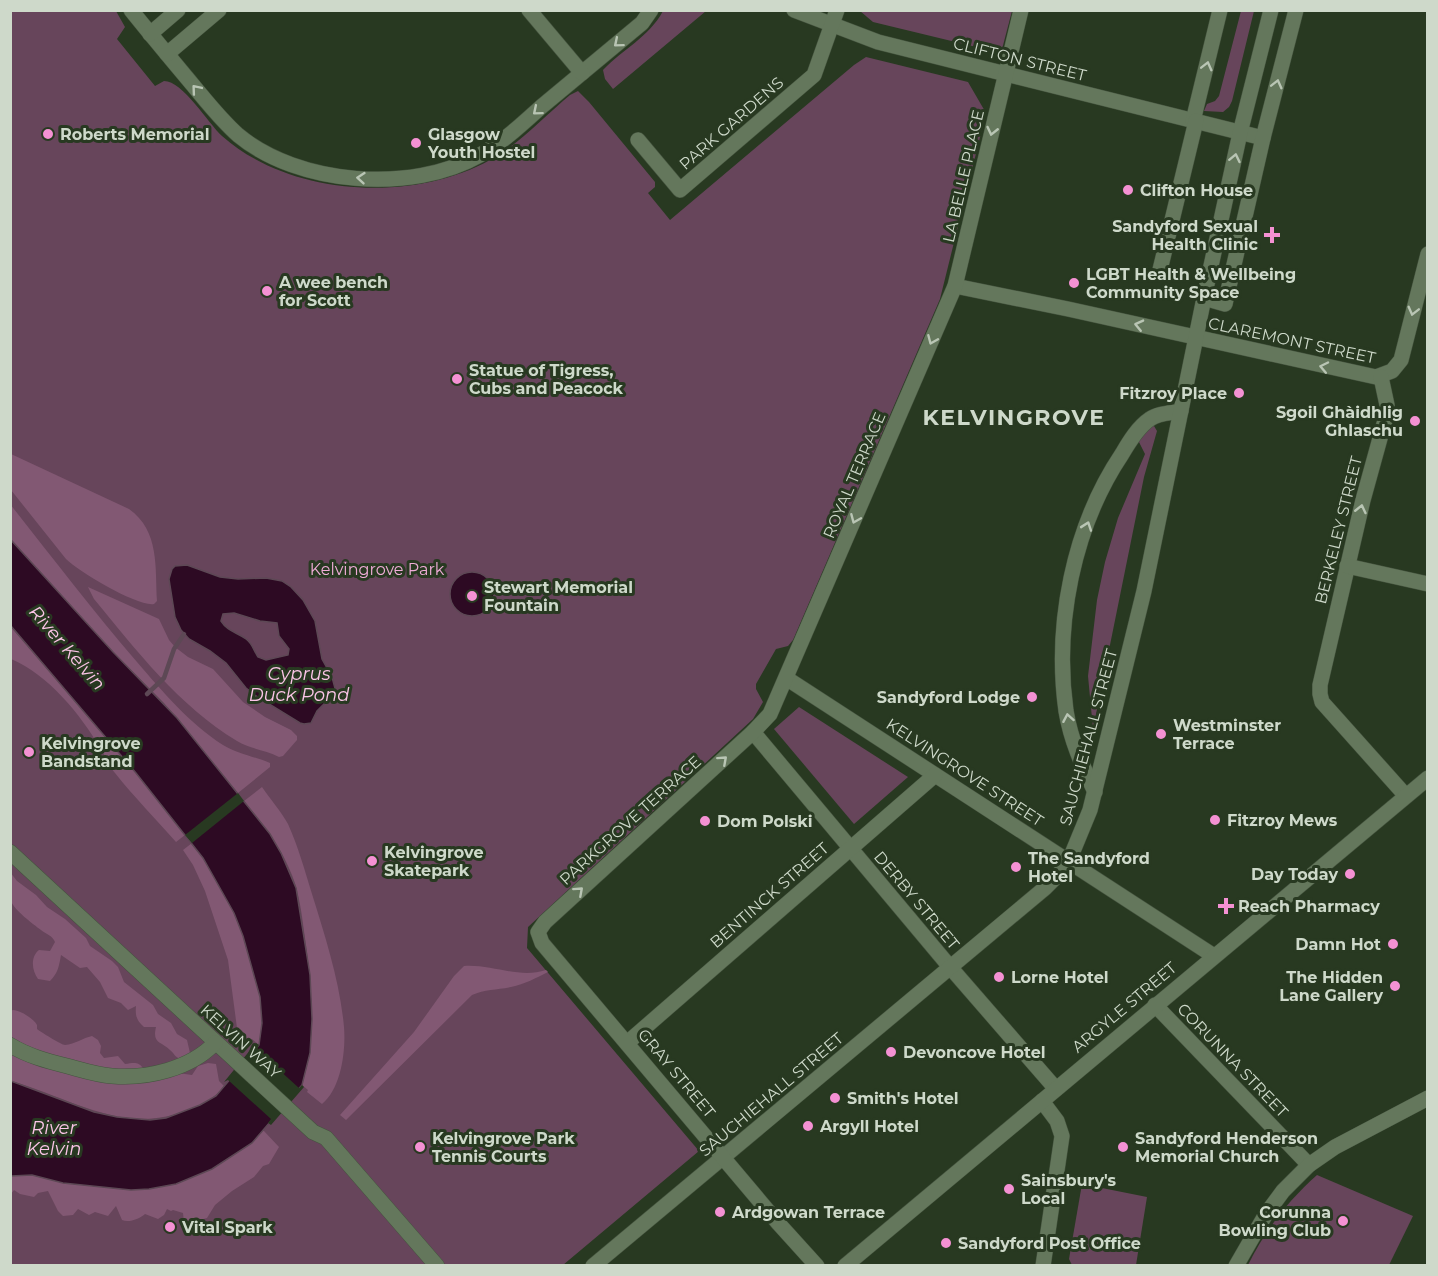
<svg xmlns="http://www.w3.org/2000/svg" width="1438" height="1276" font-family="Montserrat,sans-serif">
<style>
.green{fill:#67455b}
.forest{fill:#825873}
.water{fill:#2d0a23;stroke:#5d4855;stroke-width:1.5;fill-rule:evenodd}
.pier{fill:#283921}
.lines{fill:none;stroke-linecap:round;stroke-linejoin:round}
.stream{stroke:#5d4855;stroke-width:4.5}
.minor-casing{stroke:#45543f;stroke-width:16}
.minor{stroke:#64775c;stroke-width:15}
.oneway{stroke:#b9c5b4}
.poi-dot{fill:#f491d3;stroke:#283921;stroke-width:2}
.labels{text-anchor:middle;stroke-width:6;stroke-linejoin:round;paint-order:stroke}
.street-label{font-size:16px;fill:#ced9ca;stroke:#283921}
.poi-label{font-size:16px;font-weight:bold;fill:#ced9ca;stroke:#283921;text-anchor:start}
.park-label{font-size:16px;fill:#f0acd8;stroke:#283921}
.water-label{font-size:18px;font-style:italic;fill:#fdc5e9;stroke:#283921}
.district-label{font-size:22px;font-weight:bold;letter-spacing:1.5px;fill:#ced9ca;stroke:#283921}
</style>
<rect width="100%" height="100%" fill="#283921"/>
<g class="green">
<path d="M10 11H116L125 27 117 39 155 86 164 81C183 81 208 123 222 136 292 198 418 204 497 156 523 140 546 115 570 95L578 91 589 102 655 182V187L648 193 670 220 854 65 866 57 968 82 986 113 940 299 793 640 788 646 776 649 756 684V689L763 702 753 719 528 927 527 948 699 1151 563 1265H11Z"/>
<path d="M663 11H706L613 89 605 79 603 70C623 49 649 37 663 11Z"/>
<polygon points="860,11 1012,11 1001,53 873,22"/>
<polygon points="1241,11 1254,11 1232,101 1229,107 1223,112 1204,111 1207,104 1215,101 1219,96"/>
<polygon points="1150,426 1154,426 1157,431 1144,477 1093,729 1088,676 1097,600 1105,562 1118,518 1145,454 1138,440"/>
<polygon points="799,707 908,777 854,824 774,729"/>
<path d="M1317 1175 1413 1216 1389 1265H1248C1265 1230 1288 1201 1317 1175Z"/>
<polygon points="1082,1184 1147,1197 1136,1265 1072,1265 1069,1259"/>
</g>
<g class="forest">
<path d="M11 454 129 509C160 531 155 568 157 601L154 604C138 607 79 572 66 559L11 490Z"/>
<path d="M10 504C52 557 93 611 137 662 162 691 190 724 223 745 238 754 253 756 270 763V767L238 793 164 703 113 652 11 539Z"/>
<path d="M88 587 159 619 169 640 175 647 188 657 213 669 243 702 265 717 291 730 297 736V740L283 756 279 757C266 750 250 749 237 741 179 706 136 650 94 599Z"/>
<path d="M10 626 136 773 185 835 176 842C156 819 134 797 115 773 109 766 106 757 101 749 80 714 49 675 11 659Z"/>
<path d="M262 787C270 799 281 811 288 824 298 846 305 871 312 894 325 936 340 982 344 1027 346 1051 341 1089 322 1104L307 1092 308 1090 302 1085C315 1031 313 992 305 938 302 917 300 895 292 875 281 847 263 824 244 801Z"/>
<path d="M192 843C225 879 277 998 259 1045L252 1039 250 1041 237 1028 228 960 205 891 193 865 183 850Z"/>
<path d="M10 872 17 881 36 895 47 907 65 919 86 938 90 946 112 961 118 967 124 982 153 1005 158 1014 171 1023 177 1034 187 1040 190 1053 181 1059C174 1057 175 1054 170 1050 161 1041 152 1044 156 1027H144C137 1021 135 1016 136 1006L128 1010 121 1003 108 998 100 982 87 967 80 968 61 955C59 966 58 973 50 981L38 979C32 971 30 957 39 950L50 951 55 942C53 936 46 934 41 930 33 924 14 910 11 901 8 894 11 880 10 872Z"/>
<path d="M464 966C492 964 519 979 546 970L548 972C536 978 525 984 511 987 497 990 485 989 472 995L346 1120 340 1115 414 1032 454 976Z"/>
<path d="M13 1010C20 1010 34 1019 37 1025 37 1026 37 1028 37 1029 39 1031 62 1045 65 1045 75 1044 83 1038 92 1036L98 1040 101 1046 100 1053 104 1058 118 1056 125 1064C133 1063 138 1061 143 1068L192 1075 198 1066 208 1063 216 1064 219 1081 224 1086C215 1098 203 1104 190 1109 125 1137 72 1098 11 1081L10 1011Z"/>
<path d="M263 1130 279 1147 269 1164 263 1166 254 1177 232 1191 215 1205 207 1218 200 1220 191 1227 184 1222 183 1213 173 1210 171 1211 167 1209 164 1215 158 1219 145 1214C139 1219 129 1223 122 1220L116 1206 108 1216 95 1212 89 1215 78 1209 73 1215 63 1216 58 1211 48 1191 38 1193 34 1197 20 1194 14 1190 11 1194V1176H21L23 1174 42 1177 63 1183 131 1190 212 1169 252 1143Z"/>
</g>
<g class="water">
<polygon points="10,539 113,652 177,718 270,834 281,853 296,888 310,975 312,1019 310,1053 302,1085 252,1143 212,1169 176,1184 149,1189 131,1190 63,1183 32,1175 11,1176 11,1081 94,1112 117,1117 150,1120 166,1118 200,1105 216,1096 259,1045 262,1023 260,997 243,936 234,913 203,858 136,773 11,626"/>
<path d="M187 565 220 577 238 579 266 578 282 581 291 587 303 600 315 621 322 659 332 677 336 692 317 711 311 723 304 724 300 723 256 696 246 688 226 663 210 651 189 639 181 630 175 617 169 579 172 569 175 566ZM234 613 260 621 277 623 279 636 289 649 288 655 266 660 258 657C254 651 252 643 246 639 237 632 228 632 221 621L223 614Z"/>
<circle cx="472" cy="594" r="22"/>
</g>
<g class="pier">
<polygon points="238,793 244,801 192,843 185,835"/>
<polygon points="256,1043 259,1045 256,1049 299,1088 302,1085 304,1087 271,1125 268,1123 271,1119 228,1080 224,1082"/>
</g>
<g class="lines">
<polyline class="stream" points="147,694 164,678 174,649 184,634"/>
<defs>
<g id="minor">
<path d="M131 10C151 35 172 60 192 84 207 102 221 120 238 135 298 185 412 194 480 155 502 143 522 124 541 107 575 79 608 51 642 23L651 10"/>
<polyline points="529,10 582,73"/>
<polyline points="794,10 878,42 1263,138"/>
<polyline points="150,34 178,10"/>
<polyline points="167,54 219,10"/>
<polyline points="1193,121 1220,10"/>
<polyline points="638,140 680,190 814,75 837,10"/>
<polyline points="1159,274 1196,121"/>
<polyline points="955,286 1068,309 1376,377 1392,371 1401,360 1428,254"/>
<polyline points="1204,298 1225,304 1263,138 1296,10"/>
<polyline points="1381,377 1387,405 1387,413 1363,500 1320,685 1320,694 1322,702 1406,796"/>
<polyline points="1347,566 1428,584"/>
<polyline points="786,678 1214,956"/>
<polyline points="753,732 950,967 1056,1089"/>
<path d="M1095 792C1082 765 1071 741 1066 711 1054 625 1073 527 1122 454 1129 442 1138 427 1150 419 1158 413 1171 413 1181 411"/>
<polyline points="10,852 313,1132 326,1138 437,1266"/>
<polyline points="1155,1005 1309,1165"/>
<polyline points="627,1043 935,775"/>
<path d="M10 1045C28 1056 47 1061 67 1066 82 1070 97 1075 112 1076 147 1079 190 1069 215 1043"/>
<polyline points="1042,1101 1057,1121 1062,1136 1043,1266"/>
<polyline points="593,1266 1045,888 1059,874 1069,861 1090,810 1144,591 1204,298 1240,133 1271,10"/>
<polyline points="817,1266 779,1224 542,943 538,932 545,922 753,732 770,714 955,286 1021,10"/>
<polyline points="845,1266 1428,778"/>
<polyline points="1236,1266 1266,1214 1283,1191 1309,1165 1335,1147 1428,1098"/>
</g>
</defs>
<use href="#minor" class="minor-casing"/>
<use href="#minor" class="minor"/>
</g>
<defs><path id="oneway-chevron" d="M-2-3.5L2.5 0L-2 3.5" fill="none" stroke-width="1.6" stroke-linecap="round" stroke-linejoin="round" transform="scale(1.5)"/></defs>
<g class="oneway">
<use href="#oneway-chevron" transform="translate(618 43) rotate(140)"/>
<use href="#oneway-chevron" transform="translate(1207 66) rotate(-76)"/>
<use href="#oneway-chevron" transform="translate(1277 84) rotate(-76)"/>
<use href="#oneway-chevron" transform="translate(196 89) rotate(-130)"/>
<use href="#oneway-chevron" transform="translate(537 111) rotate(140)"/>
<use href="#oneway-chevron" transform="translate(992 131) rotate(103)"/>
<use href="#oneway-chevron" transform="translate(1235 158) rotate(-78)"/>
<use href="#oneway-chevron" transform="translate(361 178) rotate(-175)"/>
<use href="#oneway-chevron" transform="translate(1413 311) rotate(104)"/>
<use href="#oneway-chevron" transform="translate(1139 325) rotate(-167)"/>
<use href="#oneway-chevron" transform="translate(932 340) rotate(113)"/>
<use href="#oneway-chevron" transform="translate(1324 367) rotate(-168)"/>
<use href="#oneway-chevron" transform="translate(1361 509) rotate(-77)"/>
<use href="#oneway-chevron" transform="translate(855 519) rotate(113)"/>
<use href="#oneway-chevron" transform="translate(1087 526) rotate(-71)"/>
<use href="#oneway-chevron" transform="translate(1068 718) rotate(-100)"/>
<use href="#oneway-chevron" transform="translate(723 760) rotate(-42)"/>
<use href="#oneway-chevron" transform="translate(579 891) rotate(-42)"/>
</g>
<g class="poi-dot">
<circle cx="48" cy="134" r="6"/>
<circle cx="416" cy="143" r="6"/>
<circle cx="1128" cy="190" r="6"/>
<path d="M1269 226h6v6h6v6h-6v6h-6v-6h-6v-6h6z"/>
<circle cx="1074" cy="283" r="6"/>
<circle cx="267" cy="291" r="6"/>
<circle cx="457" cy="379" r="6"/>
<circle cx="1239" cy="393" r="6"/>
<circle cx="1415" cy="421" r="6"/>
<circle cx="472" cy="596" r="6"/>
<circle cx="1032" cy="697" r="6"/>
<circle cx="1161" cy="734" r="6"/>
<circle cx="29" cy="752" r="6"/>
<circle cx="1215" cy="820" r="6"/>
<circle cx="705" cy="821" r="6"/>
<circle cx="372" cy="861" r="6"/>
<circle cx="1016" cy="867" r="6"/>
<circle cx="1350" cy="874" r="6"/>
<path d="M1223 897h6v6h6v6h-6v6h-6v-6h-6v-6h6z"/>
<circle cx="1393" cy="944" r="6"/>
<circle cx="999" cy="977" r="6"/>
<circle cx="1395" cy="986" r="6"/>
<circle cx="891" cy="1052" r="6"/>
<circle cx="835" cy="1098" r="6"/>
<circle cx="808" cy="1126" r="6"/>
<circle cx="420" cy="1147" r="6"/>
<circle cx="1123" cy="1147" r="6"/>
<circle cx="1009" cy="1189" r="6"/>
<circle cx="720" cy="1212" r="6"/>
<circle cx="1343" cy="1221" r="6"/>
<circle cx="170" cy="1227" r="6"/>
<circle cx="946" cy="1243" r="6"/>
</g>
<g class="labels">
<g class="street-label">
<text transform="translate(1020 59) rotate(14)" y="6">CLIFTON STREET</text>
<text transform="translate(731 123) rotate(-41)" y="6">PARK GARDENS</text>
<text transform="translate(963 176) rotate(-77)" y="6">LA BELLE PLACE</text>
<text transform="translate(1292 340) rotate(12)" y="6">CLAREMONT STREET</text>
<text transform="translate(854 475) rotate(-67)" y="6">ROYAL TERRACE</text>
<text transform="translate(1338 530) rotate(-76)" y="6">BERKELEY STREET</text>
<text transform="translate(1088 737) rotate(-75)" y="6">SAUCHIEHALL STREET</text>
<text transform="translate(965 772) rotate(33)" y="6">KELVINGROVE STREET</text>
<text transform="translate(630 820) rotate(-42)" y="6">PARKGROVE TERRACE</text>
<text transform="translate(769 895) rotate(-41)" y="6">BENTINCK STREET</text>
<text transform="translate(917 900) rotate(50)" y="6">DERBY STREET</text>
<text transform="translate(1124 1007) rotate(-40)" y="6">ARGYLE STREET</text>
<text transform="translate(241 1041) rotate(42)" y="6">KELVIN WAY</text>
<text transform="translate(1233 1060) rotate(46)" y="6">CORUNNA STREET</text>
<text transform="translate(677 1073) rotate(50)" y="6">GRAY STREET</text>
<text transform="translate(771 1094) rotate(-40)" y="6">SAUCHIEHALL STREET</text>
</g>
<g class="poi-label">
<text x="60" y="140">Roberts Memorial</text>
<text x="428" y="140">Glasgow<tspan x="428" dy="18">Youth Hostel</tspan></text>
<text x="1140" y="196">Clifton House</text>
<text x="1258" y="232" text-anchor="end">Sandyford Sexual<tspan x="1258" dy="18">Health Clinic</tspan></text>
<text x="1086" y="280">LGBT Health &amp; Wellbeing<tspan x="1086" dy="18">Community Space</tspan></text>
<text x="279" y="288">A wee bench<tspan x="279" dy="18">for Scott</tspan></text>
<text x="469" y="376">Statue of Tigress,<tspan x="469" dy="18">Cubs and Peacock</tspan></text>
<text x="1227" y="399" text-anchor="end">Fitzroy Place</text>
<text x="1403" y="418" text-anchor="end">Sgoil Ghàidhlig<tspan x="1403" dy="18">Ghlaschu</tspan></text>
<text x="484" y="593">Stewart Memorial<tspan x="484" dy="18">Fountain</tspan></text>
<text x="1020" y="703" text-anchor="end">Sandyford Lodge</text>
<text x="1173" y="731">Westminster<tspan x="1173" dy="18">Terrace</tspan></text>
<text x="41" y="749">Kelvingrove<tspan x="41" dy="18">Bandstand</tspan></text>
<text x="1227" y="826">Fitzroy Mews</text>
<text x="717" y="827">Dom Polski</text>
<text x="384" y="858">Kelvingrove<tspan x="384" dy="18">Skatepark</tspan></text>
<text x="1028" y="864">The Sandyford<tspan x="1028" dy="18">Hotel</tspan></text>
<text x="1338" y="880" text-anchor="end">Day Today</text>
<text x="1238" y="912">Reach Pharmacy</text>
<text x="1381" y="950" text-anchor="end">Damn Hot</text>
<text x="1011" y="983">Lorne Hotel</text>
<text x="1383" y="983" text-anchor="end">The Hidden<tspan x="1383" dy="18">Lane Gallery</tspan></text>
<text x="903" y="1058">Devoncove Hotel</text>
<text x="847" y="1104">Smith's Hotel</text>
<text x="820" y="1132">Argyll Hotel</text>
<text x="432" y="1144">Kelvingrove Park<tspan x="432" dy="18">Tennis Courts</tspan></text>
<text x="1135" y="1144">Sandyford Henderson<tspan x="1135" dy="18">Memorial Church</tspan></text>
<text x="1021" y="1186">Sainsbury's<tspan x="1021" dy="18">Local</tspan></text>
<text x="732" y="1218">Ardgowan Terrace</text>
<text x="1331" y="1218" text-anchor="end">Corunna<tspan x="1331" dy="18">Bowling Club</tspan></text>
<text x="182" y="1233">Vital Spark</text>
<text x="958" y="1249">Sandyford Post Office</text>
</g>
<g class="park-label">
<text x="377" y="575">Kelvingrove Park</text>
</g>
<g class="water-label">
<text transform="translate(67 648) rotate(49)" y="6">River Kelvin</text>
<text x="299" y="680">Cyprus<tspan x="299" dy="21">Duck Pond</tspan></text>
<text x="54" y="1134">River<tspan x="54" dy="21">Kelvin</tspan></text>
</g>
<g class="district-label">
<text x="1014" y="425">KELVINGROVE</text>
</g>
</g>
<rect width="1438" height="1276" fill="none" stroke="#ced9ca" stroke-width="24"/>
</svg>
